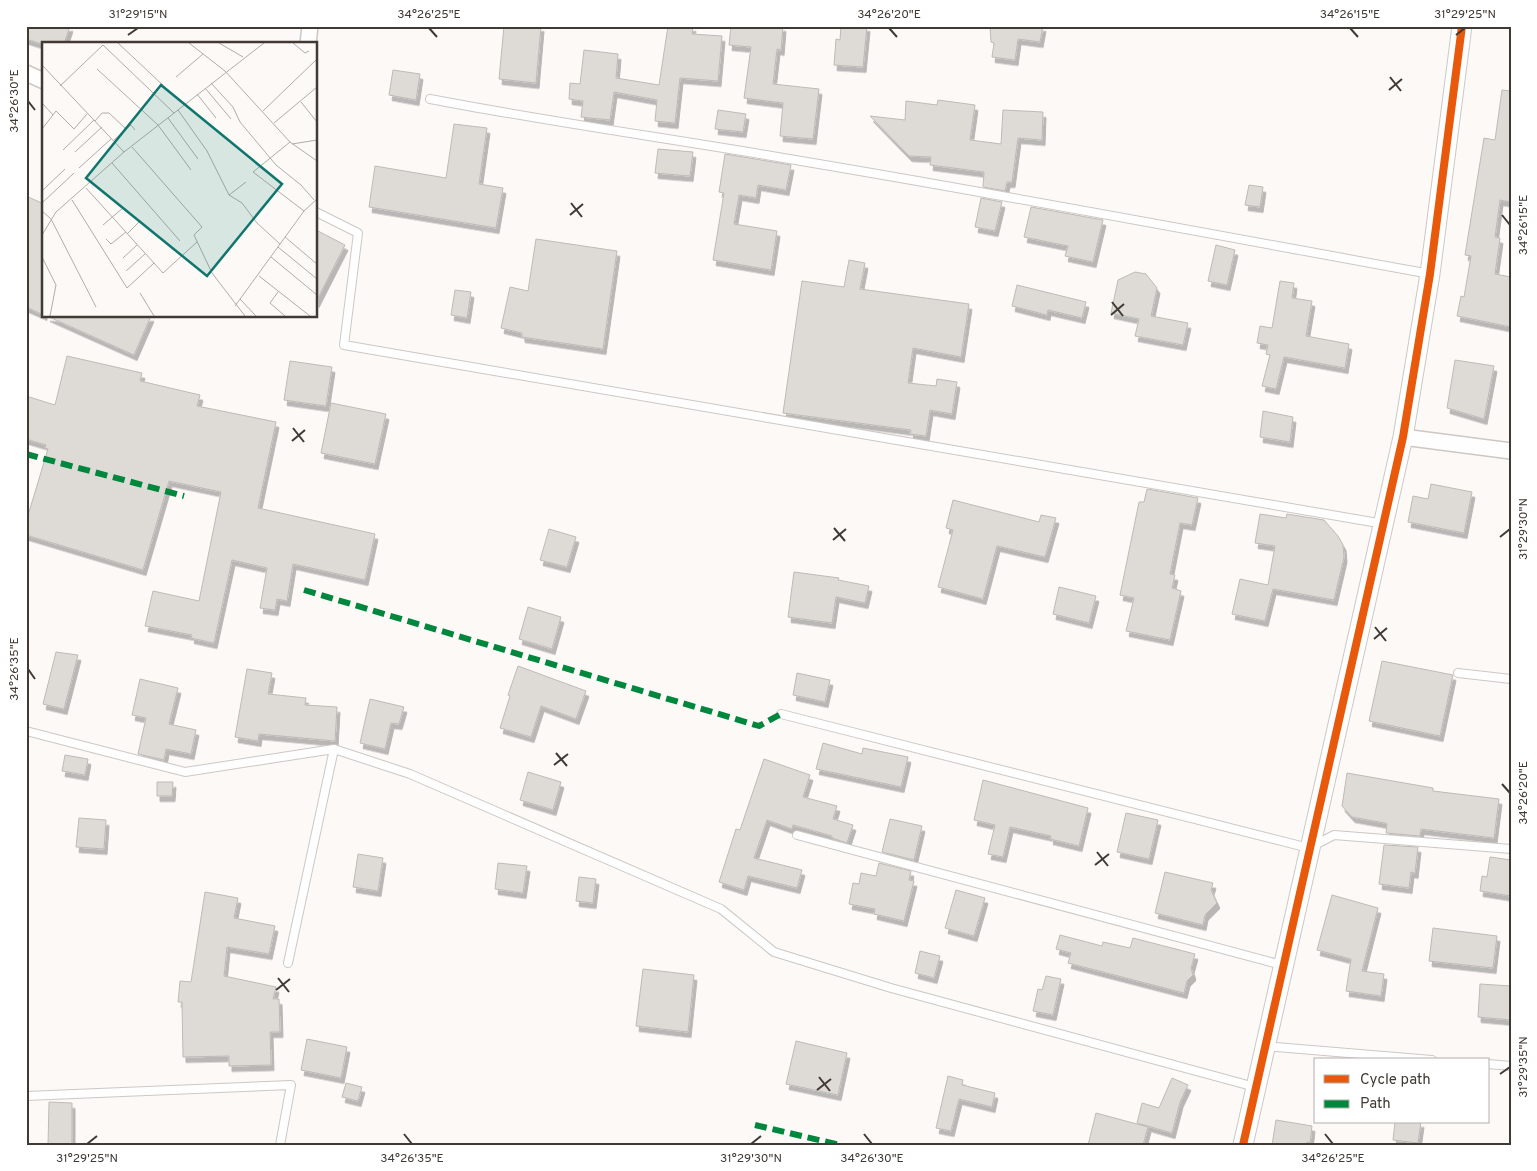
<svg xmlns="http://www.w3.org/2000/svg" width="1537" height="1171" font-family="Overpass,sans-serif">
<style>
.building{fill:#dedad6;stroke:#bebab6;filter:url(#shadow)}
.lines{fill:none;stroke-linecap:round;stroke-linejoin:round}
.service-casing{stroke:#ccc8c4;stroke-width:10}
.minor-casing{stroke:#ccc8c4;stroke-width:18}
.tertiary-casing{stroke:#ccc8c4;stroke-width:21}
.service{stroke:#fffefe;stroke-width:8}
.minor{stroke:#fffefe;stroke-width:15}
.tertiary{stroke:#fffefe;stroke-width:19}
.quiet{stroke:#00873e;stroke-width:6;stroke-dasharray:12 6;stroke-linecap:butt}
.cycleway-casing{stroke:#fff;stroke-width:11}
.cycleway{stroke:#e8590c;stroke-width:8}
.ticks{fill:none;stroke:#403934;stroke-width:2}
.inset-road{fill:none;stroke:#b1aca9;stroke-width:1}
.view{fill:#0f766e;fill-opacity:0.15;stroke:#0f766e;stroke-width:2.5}
.inset-edge{fill:none;stroke:#403934;stroke-width:2.5}
.neatline{fill:none;stroke:#403934;stroke-width:2}
.ticks-label{font-size:12px;text-anchor:middle;fill:#403934}
</style>
<defs>
<filter id="shadow"><feDropShadow dx="3" dy="5.5" stdDeviation="0" flood-color="#0004"/></filter>
</defs>
<rect width="100%" height="100%" fill="#fcf9f7"/>
<g class="building">
<polygon points="26,26 70,26 64,44 42,44 26,39"/>
<polygon points="504,26 541,26 536,83 499,79"/>
<polygon points="668,26 693,26 692,34 722,36 718,81 680,78 675,123 655,121 657,100 614,92 610,120 581,117 583,101 569,99 570,83 580,84 584,50 618,54 616,78 659,85"/>
<polygon points="731,26 783,26 781,50 777,49 773,84 819,89 813,139 780,136 783,103 744,98 751,47 729,45"/>
<polygon points="841,26 867,26 863,67 834,65 836,39 840,40"/>
<polygon points="990,26 1043,26 1040,42 1018,39 1015,60 992,57 994,43 991,42"/>
<polygon points="393,70 420,74 416,100 389,95"/>
<polygon points="1502,90 1511,91 1511,202 1500,200 1495,237 1500,238 1495,274 1511,277 1511,327 1457,316 1461,296 1464,297 1471,256 1465,255 1484,138 1495,140"/>
<polygon points="938,100 975,105 970,140 1001,144 1003,110 1043,112 1042,140 1018,138 1012,182 1007,182 1005,191 983,187 984,172 930,165 931,157 909,156 870,116 905,120 906,101 937,105"/>
<polygon points="718,110 746,114 743,132 715,129"/>
<polygon points="454,124 487,128 479,184 503,188 496,228 369,207 375,166 446,178"/>
<polygon points="658,149 693,152 690,176 655,173"/>
<polygon points="725,154 791,165 786,190 758,185 756,198 739,195 734,224 777,231 771,270 713,260 724,193 719,192"/>
<polygon points="1249,185 1263,187 1260,207 1245,205"/>
<polygon points="26,196 44,204 44,315 26,307"/>
<polygon points="981,198 1002,202 995,231 975,227"/>
<polygon points="1031,207 1103,220 1093,262 1065,256 1068,246 1024,237"/>
<polygon points="316,230 345,245 316,302"/>
<polygon points="536,239 617,251 603,349 522,337 522,333 501,328 510,287 528,291"/>
<polygon points="1216,245 1235,250 1227,285 1208,281"/>
<polygon points="849,260 865,263 860,289 969,304 961,357 913,348 908,383 936,386 937,379 957,382 952,414 930,410 926,436 910,434 911,430 783,413 802,281 844,287"/>
<polygon points="1135,272 1146,274 1157,288 1151,316 1188,323 1183,345 1135,336 1139,319 1111,313 1118,280"/>
<polygon points="1280,281 1294,283 1292,298 1312,301 1306,336 1349,344 1345,368 1284,357 1276,389 1262,386 1270,355 1266,354 1268,345 1257,343 1260,326 1272,328"/>
<polygon points="1017,285 1086,302 1082,318 1048,310 1047,315 1012,306"/>
<polygon points="455,290 471,292 467,318 451,315"/>
<polygon points="47,316 151,316 134,355"/>
<polygon points="67,356 142,373 140,381 200,395 197,406 276,422 258,508 375,534 365,580 293,564 287,601 277,599 275,610 260,608 267,568 232,560 214,643 191,638 192,635 145,626 153,591 199,601 221,492 169,481 143,570 26,535 26,522 48,449 45,448 46,445 26,439 26,396 55,405"/>
<polygon points="1455,360 1494,366 1484,419 1447,408"/>
<polygon points="290,361 332,367 326,406 284,400"/>
<polygon points="331,403 386,414 375,464 321,453"/>
<polygon points="1263,411 1293,417 1290,442 1260,437"/>
<polygon points="1431,484 1472,492 1464,533 1408,522 1413,496 1428,499"/>
<polygon points="1147,489 1198,498 1192,525 1180,523 1170,574 1175,575 1172,588 1181,591 1170,640 1126,631 1134,598 1120,595 1139,502 1144,502"/>
<polygon points="953,500 1039,522 1041,515 1056,518 1045,557 997,546 983,599 938,587 953,530 946,528"/>
<polygon points="1260,514 1286,518 1287,514 1324,520 1338,536 1343,545 1344,557 1334,600 1273,589 1265,621 1232,614 1240,579 1268,585 1275,546 1255,543"/>
<polygon points="549,529 576,537 567,567 540,560"/>
<polygon points="794,572 839,578 838,580 869,586 865,603 836,597 832,623 788,617"/>
<polygon points="1059,587 1096,596 1089,623 1053,614"/>
<polygon points="528,607 561,617 552,649 519,639"/>
<polygon points="56,652 78,655 64,709 43,704"/>
<polygon points="1382,661 1453,675 1440,736 1369,721"/>
<polygon points="518,666 586,691 576,719 541,706 531,737 500,728 510,696 508,695"/>
<polygon points="247,669 272,673 268,694 306,698 305,705 337,707 335,741 259,734 258,741 235,737"/>
<polygon points="797,673 830,680 825,702 793,695"/>
<polygon points="140,679 178,688 169,724 196,730 191,754 166,749 164,760 138,754 146,718 132,715"/>
<polygon points="370,699 404,707 399,724 391,723 385,749 360,743"/>
<polygon points="823,743 862,754 863,748 908,757 901,787 816,769"/>
<polygon points="65,755 88,759 85,775 62,771"/>
<polygon points="764,759 810,775 803,797 837,806 833,819 853,825 847,843 832,838 832,836 793,825 792,829 767,820 754,858 802,870 797,888 748,876 744,890 719,882 736,829 740,830"/>
<polygon points="528,772 561,782 553,810 520,800"/>
<polygon points="1347,773 1433,788 1433,791 1499,799 1494,838 1421,829 1420,836 1386,833 1387,824 1385,823 1352,817 1342,806"/>
<polygon points="983,780 1088,808 1079,846 1050,839 1051,836 1010,827 1003,857 988,854 995,825 974,820"/>
<polygon points="157,782 173,782 172,796 157,796"/>
<polygon points="1126,813 1158,820 1149,859 1117,852"/>
<polygon points="79,818 106,820 104,849 76,847"/>
<polygon points="890,819 922,826 914,860 882,852"/>
<polygon points="1384,845 1418,847 1415,873 1411,872 1409,888 1379,884"/>
<polygon points="358,854 383,858 378,891 353,887"/>
<polygon points="1490,857 1511,860 1511,896 1480,891 1482,876 1487,877"/>
<polygon points="498,863 527,866 523,893 495,889"/>
<polygon points="879,863 911,871 909,880 914,881 904,921 874,914 875,909 849,904 853,883 859,884 861,873 876,876"/>
<polygon points="1165,872 1213,883 1211,890 1217,903 1205,915 1203,925 1155,913"/>
<polygon points="579,877 596,879 593,903 576,901"/>
<polygon points="956,890 985,898 974,936 945,928"/>
<polygon points="205,892 238,898 234,918 275,926 269,954 227,947 224,976 276,987 273,999 279,999 280,1032 270,1032 271,1065 229,1066 229,1056 183,1057 182,1002 178,1002 180,981 191,982"/>
<polygon points="1332,895 1378,908 1362,971 1384,974 1381,996 1346,991 1351,959 1317,950"/>
<polygon points="1433,928 1497,936 1493,968 1429,961"/>
<polygon points="1060,935 1102,946 1103,942 1130,948 1133,938 1195,954 1191,968 1193,975 1187,981 1184,993 1068,963 1071,953 1056,949"/>
<polygon points="920,951 940,956 934,978 915,973"/>
<polygon points="643,969 694,975 688,1032 636,1026"/>
<polygon points="1046,976 1061,979 1053,1015 1033,1011 1038,989 1042,990"/>
<polygon points="1480,984 1511,986 1511,1020 1478,1017"/>
<polygon points="307,1039 347,1047 341,1078 301,1070"/>
<polygon points="796,1041 847,1053 838,1095 786,1084"/>
<polygon points="948,1076 963,1080 962,1085 995,1093 992,1107 959,1099 951,1131 936,1128"/>
<polygon points="1172,1078 1188,1085 1180,1102 1172,1133 1137,1123 1142,1103 1159,1108"/>
<polygon points="346,1083 362,1087 358,1101 342,1097"/>
<polygon points="49,1102 72,1103 72,1145 48,1145"/>
<polygon points="1096,1113 1148,1127 1143,1145 1088,1145"/>
<polygon points="1276,1120 1312,1126 1310,1143 1307,1142 1306,1145 1272,1145"/>
<polygon points="1395,1122 1421,1122 1418,1143 1393,1140"/>
</g>
<g class="lines">
<defs>
<g id="service">
<path d="M430 99C555 123 681 140 807 162 1015 197 1222 236 1430 274"/>
<polyline points="316,212 358,233 344,345 1384,524"/>
<polyline points="1458,673 1511,679"/>
<polyline points="781,714 1309,848 1334,835 1511,849"/>
<polyline points="26,731 185,772 334,749 288,963"/>
<polyline points="334,749 410,774 721,909 774,952 891,988 1255,1087"/>
<polyline points="797,835 1282,965"/>
<polyline points="1265,1046 1432,1060"/>
<polyline points="1488,1064 1511,1066"/>
<polyline points="26,1096 291,1085 280,1145"/>
</g>
<g id="minor">
<polyline points="308,44 310,26"/>
<polyline points="26,73 44,81"/>
<polyline points="1403,437 1511,451"/>
</g>
<polyline id="tertiary" points="1243,1145 1403,437 1430,274 1462,26"/>
</defs>
<use href="#service" class="service-casing"/>
<use href="#minor" class="minor-casing"/>
<use href="#tertiary" class="tertiary-casing"/>
<use href="#service" class="service"/>
<use href="#minor" class="minor"/>
<use href="#tertiary" class="tertiary"/>
<g class="quiet">
<polyline points="26,454 184,496"/>
<polyline points="304,590 759,726 781,714"/>
<polyline points="755,1125 840,1145"/>
</g>
<defs>
<polyline id="cycleway" points="1243,1145 1403,437 1430,274 1462,26"/>
</defs>
<use href="#cycleway" class="cycleway-casing"/>
<use href="#cycleway" class="cycleway"/>
</g>
<path class="ticks" d="M429 28 437 37M889 28 897 37M1350 28 1358 37M128 35 138 28M1456 35 1465 28M1390 77 1401 91M1389 90 1402 79M28 101 35 110M571 203 582 217M570 215 583 204M1502 215 1510 225M1112 302 1123 316M1111 315 1124 304M293 428 304 442M292 441 305 430M834 528 845 541M1500 537 1510 529M833 540 846 529M1375 627 1386 641M1374 639 1387 628M28 669 35 679M556 753 567 766M554 765 568 754M1502 784 1510 793M1097 852 1108 866M1095 865 1109 854M278 978 289 992M276 990 290 979M1500 1074 1510 1067M819 1077 830 1091M817 1090 831 1079M404 1134 412 1144M864 1134 872 1144M1325 1134 1333 1144M87 1144 97 1136M751 1144 761 1136"/>
<g transform="translate(42 42)">
<rect width="275" height="275" fill="#fcf9f7"/>
<path class="inset-road" d="M76 1 142 63M147 1 183 29 248 100 275 119M177 1 201 15M251 1 263 11 267 9M0 23 82 110M55 27 116 83 149 128M134 35 161 12M169 41 191 65 198 80 234 123 259 143 272 158M18 44 61 3 132 71M163 46 189 77M155 52 174 76M259 60 275 80M0 61 11 73M136 68 165 109 187 153M221 69 275 17M126 76 156 117M53 79 60 71H67L84 87M232 81 275 45M0 87 14 69 32 87 45 72M72 98 89 83 93 88M248 100 211 130 262 169M250 102 275 98M90 105 160 185 152 193 170 231 203 274M21 108 52 78M33 110 60 85M70 121 138 199M37 126 69 97M204 140 187 153 200 161 215 181 238 202M44 146 121 231 155 200M0 149 23 127M30 158 85 246 112 221M0 161 32 131M0 169 9 177 54 265M61 183 81 166M85 192 97 180M0 193 14 170 82 110 222 1M243 195 275 222M64 197 69 202 84 190M236 205 275 237M0 215 14 243 8 274M229 215 275 253M81 216 95 203M84 229 103 212M217 234 268 274M0 240V258M236 250 228 261 243 274M98 251 112 274M198 257 214 274M193 264 262 169 275 157"/>
<path class="view" d="M119 43 240 142 165 234 44 136Z"/>
<rect width="275" height="275" class="inset-edge"/>
</g>
<rect width="1537" height="1171" fill="none" stroke="#ffffff" stroke-width="55"/>
<rect x="1314" y="1058" width="175" height="65" fill="#ffffff" stroke="#b3b0ae"/>
<rect x="1324" y="1075" width="25" height="8" fill="#e8590c" stroke="#b3b0ae"/>
<text x="1360" y="1084" font-size="15" fill="#403934">Cycle path</text>
<rect x="1324" y="1100" width="25" height="8" fill="#00873e" stroke="#b3b0ae"/>
<text x="1360" y="1108" font-size="15" fill="#403934">Path</text>
<rect x="28" y="28" width="1482" height="1116" class="neatline"/>
<g class="ticks-label">
<text x="138" y="18">31°29'15"N</text>
<text x="429" y="18">34°26'25"E</text>
<text x="889" y="18">34°26'20"E</text>
<text x="1350" y="18">34°26'15"E</text>
<text x="1465" y="18">31°29'25"N</text>
<text transform="translate(14 101) rotate(-90)" y="4">34°26'30"E</text>
<text transform="translate(1523 225) rotate(-90)" y="4">34°26'15"E</text>
<text transform="translate(1523 529) rotate(-90)" y="4">31°29'30"N</text>
<text transform="translate(14 669) rotate(-90)" y="4">34°26'35"E</text>
<text transform="translate(1523 793) rotate(-90)" y="4">34°26'20"E</text>
<text transform="translate(1523 1067) rotate(-90)" y="4">31°29'35"N</text>
<text x="87" y="1162">31°29'25"N</text>
<text x="412" y="1162">34°26'35"E</text>
<text x="751" y="1162">31°29'30"N</text>
<text x="872" y="1162">34°26'30"E</text>
<text x="1333" y="1162">34°26'25"E</text>
</g>
</svg>
